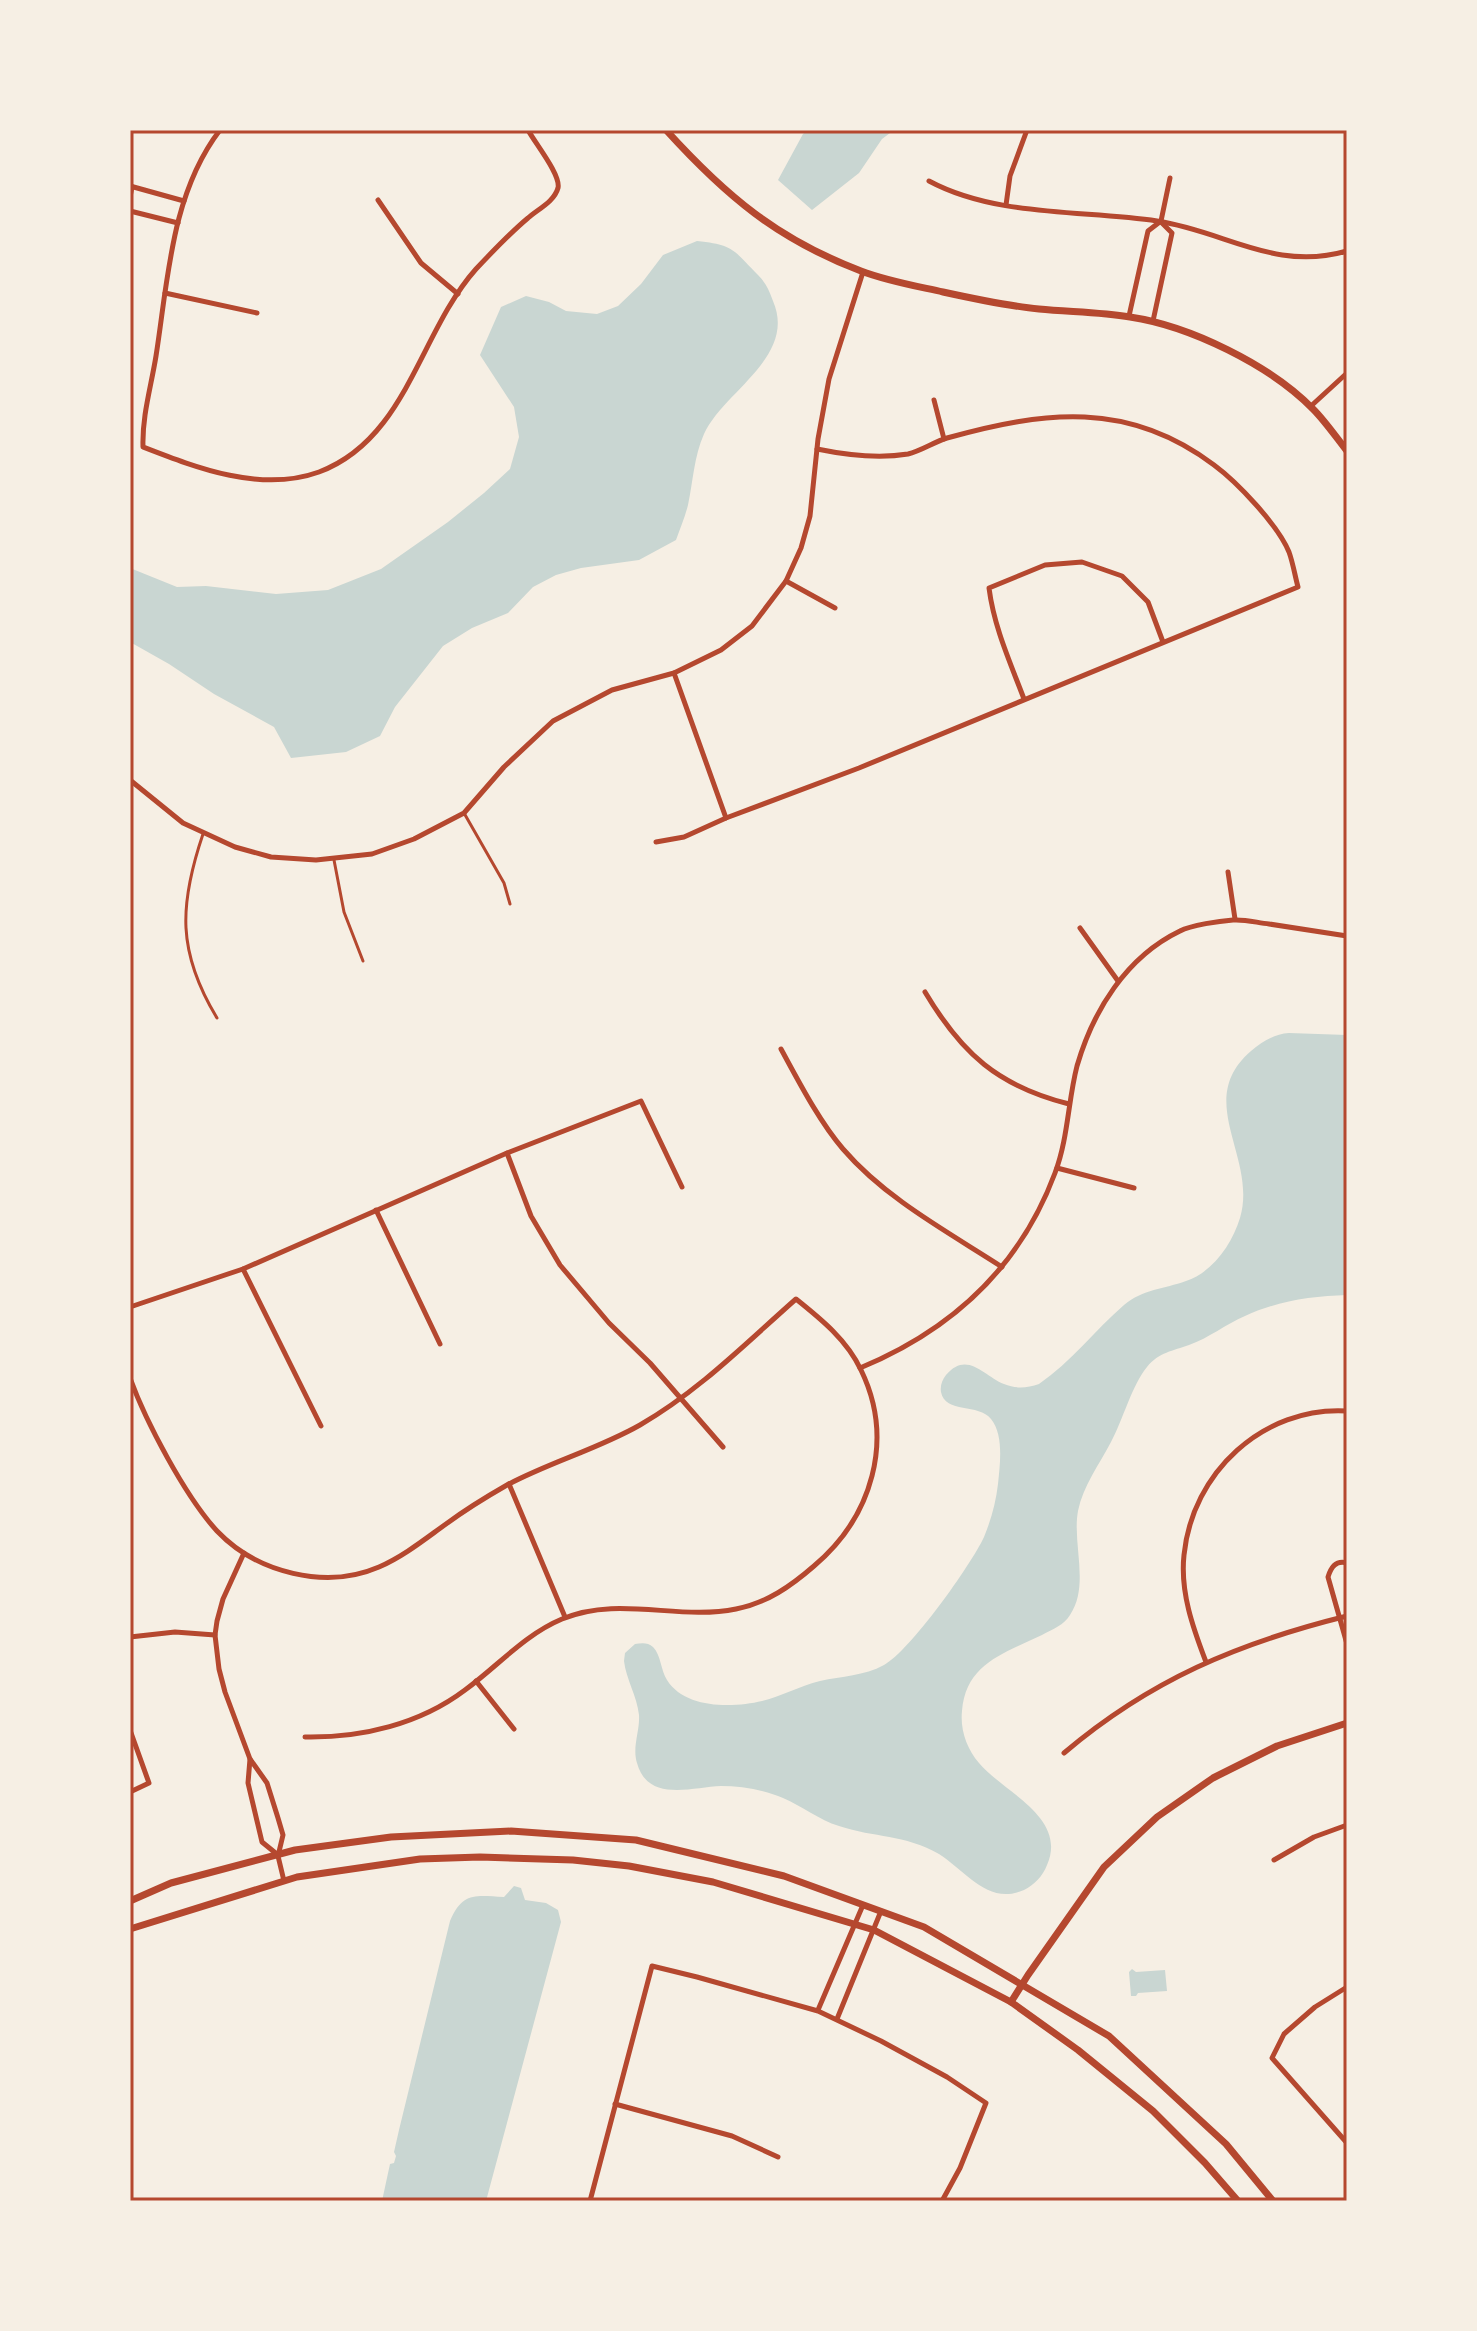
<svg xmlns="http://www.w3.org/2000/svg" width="1477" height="2331" font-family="Manrope,sans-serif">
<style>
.water{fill:#c9d6d2}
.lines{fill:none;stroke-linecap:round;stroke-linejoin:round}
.service{stroke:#b5482f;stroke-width:3}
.minor{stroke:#b5482f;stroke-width:5}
.tertiary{stroke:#b5482f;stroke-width:7}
.neatline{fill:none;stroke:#b5482f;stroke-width:3}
</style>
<rect width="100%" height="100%" fill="#f6efe4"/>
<g class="water">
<polygon points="808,130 894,130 882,139 859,173 812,210 778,180 803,134"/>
<path d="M697 241C735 245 733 250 758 275 766 283 769 290 773 301 797 357 724 391 704 434 694 456 693 482 688 505 685 517 680 529 676 540L639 560 581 568 556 575 533 587 508 613 472 628 443 646 395 707 380 736 346 752 291 758 274 727 214 694 169 664 130 642V568L177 587 206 586 276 594 328 590 381 569 448 522 484 493 510 469 519 437 514 407 480 355 501 307 526 296 549 302 566 311 597 314 618 306 641 284 663 255Z"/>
<path d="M1289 1033 1347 1035V1295C1312 1296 1277 1301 1245 1316 1226 1324 1209 1338 1189 1345 1173 1351 1159 1352 1147 1367 1132 1385 1123 1420 1111 1442 1099 1465 1083 1486 1078 1511 1072 1544 1090 1585 1070 1615 1064 1625 1053 1629 1042 1635 1005 1653 966 1663 962 1711 960 1730 967 1749 979 1763 1003 1792 1068 1817 1047 1865 1043 1876 1034 1885 1024 1890 988 1906 966 1871 939 1854 904 1834 875 1838 839 1826 819 1820 802 1806 783 1798 765 1790 741 1786 721 1786 692 1787 648 1803 637 1763 632 1747 640 1731 639 1715 637 1696 626 1679 624 1661L625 1653 635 1644C641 1643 648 1642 653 1647 661 1655 661 1671 667 1680 685 1709 733 1708 762 1701 782 1696 800 1686 820 1681 842 1676 864 1676 884 1665 910 1651 971 1565 984 1537 991 1520 996 1502 998 1484 1000 1464 1004 1435 991 1419 979 1403 945 1414 941 1392 940 1386 942 1380 946 1375 967 1350 984 1376 1004 1384 1016 1389 1027 1388 1039 1384 1071 1362 1095 1330 1124 1305 1143 1289 1164 1289 1186 1281 1213 1272 1232 1244 1240 1218 1258 1157 1193 1101 1251 1051 1262 1042 1274 1034 1289 1033Z"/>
<path d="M514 1886 521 1888 525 1900 546 1903 558 1910 561 1922 486 2201H382L390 2164 394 2163 396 2156 394 2152 399 2130 450 1921C463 1891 476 1896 504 1897Z"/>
<polygon points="1132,1969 1136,1972 1165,1970 1167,1991 1138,1993 1136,1996 1131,1996 1129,1972"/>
</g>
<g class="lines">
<g class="service">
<polyline points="464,813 504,883 510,904"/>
<path d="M203 834C179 905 177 952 217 1018"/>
<polyline points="334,860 344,912 363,961"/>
</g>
<g class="minor">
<path d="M220 130C171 194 168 280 156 356 151 387 142 416 143 447 197 468 261 493 319 472 407 439 419 333 476 269 492 252 510 233 528 218 538 209 554 202 558 188 561 175 535 143 528 130"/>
<path d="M929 181C996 217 1083 210 1157 221 1225 231 1275 272 1347 251"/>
<polyline points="130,186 184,201"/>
<polyline points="130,197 132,187"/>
<polyline points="378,200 421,263 458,294"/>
<polyline points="1006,205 1010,176 1027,130"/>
<polyline points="130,211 178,223"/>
<polyline points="165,293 257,313"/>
<polyline points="1129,316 1148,231 1161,221 1170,178"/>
<polyline points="1153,321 1172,233 1161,222"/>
<polyline points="934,400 944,439"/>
<polyline points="1311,406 1347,373"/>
<polyline points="786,581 835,608"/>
<polyline points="674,673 726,818"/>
<path d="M1024 699C1010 662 994 627 989 588L1045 565 1082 562 1122 576 1148 602 1163 642"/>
<polyline points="130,780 183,823 235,847 271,857 316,860 372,854 414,839 464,813 504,767 553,721 612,690 674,673 721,650 752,626 786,581 801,548 810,516 818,439 829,379 863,272"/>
<path d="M656 842 684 837 726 818 859 768 1298 587C1295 576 1293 563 1289 552 1278 525 1237 482 1214 465 1128 400 1044 411 947 438 934 442 921 451 908 454 877 459 846 455 817 449"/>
<polyline points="1228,872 1235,919"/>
<polyline points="1080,928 1118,981"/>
<path d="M925 992C962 1054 998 1086 1069 1104"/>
<path d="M781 1049C799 1082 819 1121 843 1149 886 1199 948 1232 1002 1267"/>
<polyline points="507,1153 531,1216 560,1265 609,1323 650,1363 723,1447"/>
<polyline points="1057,1168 1134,1188"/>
<polyline points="376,1210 440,1344"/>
<polyline points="243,1269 321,1426"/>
<polyline points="130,1307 243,1269 507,1153 641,1101 682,1187"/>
<path d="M860 1368C952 1330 1020 1267 1055 1173 1068 1139 1068 1101 1077 1066 1093 1011 1126 957 1180 931 1191 925 1220 921 1233 920 1245 919 1258 923 1269 924 1295 928 1321 932 1347 936"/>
<path d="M130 1378C146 1422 185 1496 217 1531 257 1573 326 1590 379 1567 404 1556 425 1539 446 1524 465 1510 486 1497 507 1485 550 1462 598 1449 640 1425 699 1391 746 1343 796 1299 821 1319 847 1340 861 1370 895 1440 872 1517 814 1566 791 1586 767 1603 736 1609 678 1621 619 1595 562 1619 524 1635 498 1666 465 1690 420 1724 362 1738 305 1737"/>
<polyline points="509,1484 565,1617"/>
<polyline points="244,1553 223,1599 217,1621 215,1635 219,1669 225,1692 250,1759 267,1783 278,1818 283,1835 278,1856 284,1881"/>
<path d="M1347 1563C1336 1560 1331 1567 1328 1577L1347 1644"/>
<polyline points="130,1637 175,1632 215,1635"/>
<path d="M1206 1662C1193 1628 1180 1592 1184 1555 1192 1473 1263 1406 1347 1411"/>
<polyline points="476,1681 514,1729"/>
<polyline points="130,1730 149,1783 130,1792"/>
<path d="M1064 1753C1150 1680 1238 1643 1347 1616"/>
<polyline points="250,1759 248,1783 262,1842 278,1855"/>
<polyline points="1274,1860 1314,1837 1347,1825"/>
<polyline points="1347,1987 1315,2007 1284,2034 1272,2058 1347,2143"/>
<polyline points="818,2010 863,1905"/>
<polyline points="837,2019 881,1911"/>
<polyline points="615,2104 732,2136 778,2157"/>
<polyline points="590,2201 652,1966 697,1977 818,2011 881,2041 947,2077 986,2103 960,2168 942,2201"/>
</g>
<g class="tertiary">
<path d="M666 130C726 196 777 239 861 271 887 281 916 286 943 292 975 299 1007 306 1039 309 1069 312 1100 312 1130 317 1190 326 1270 365 1313 409 1325 421 1336 437 1347 451"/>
<polyline points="130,1901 171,1883 295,1850 391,1837 511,1831 636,1840 784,1876 924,1927 1109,2036 1226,2144 1273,2201"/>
<polyline points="130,1929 297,1877 420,1859 480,1857 573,1860 629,1866 713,1882 874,1930 1011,2002 1078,2050 1153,2111 1205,2163 1238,2201"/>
<polyline points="1011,2002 1028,1975 1104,1867 1157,1817 1213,1778 1277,1746 1347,1723"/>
</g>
</g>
<rect width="1477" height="2331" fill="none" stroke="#f6efe4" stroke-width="264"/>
<rect x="132" y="132" width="1213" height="2067" class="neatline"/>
</svg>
